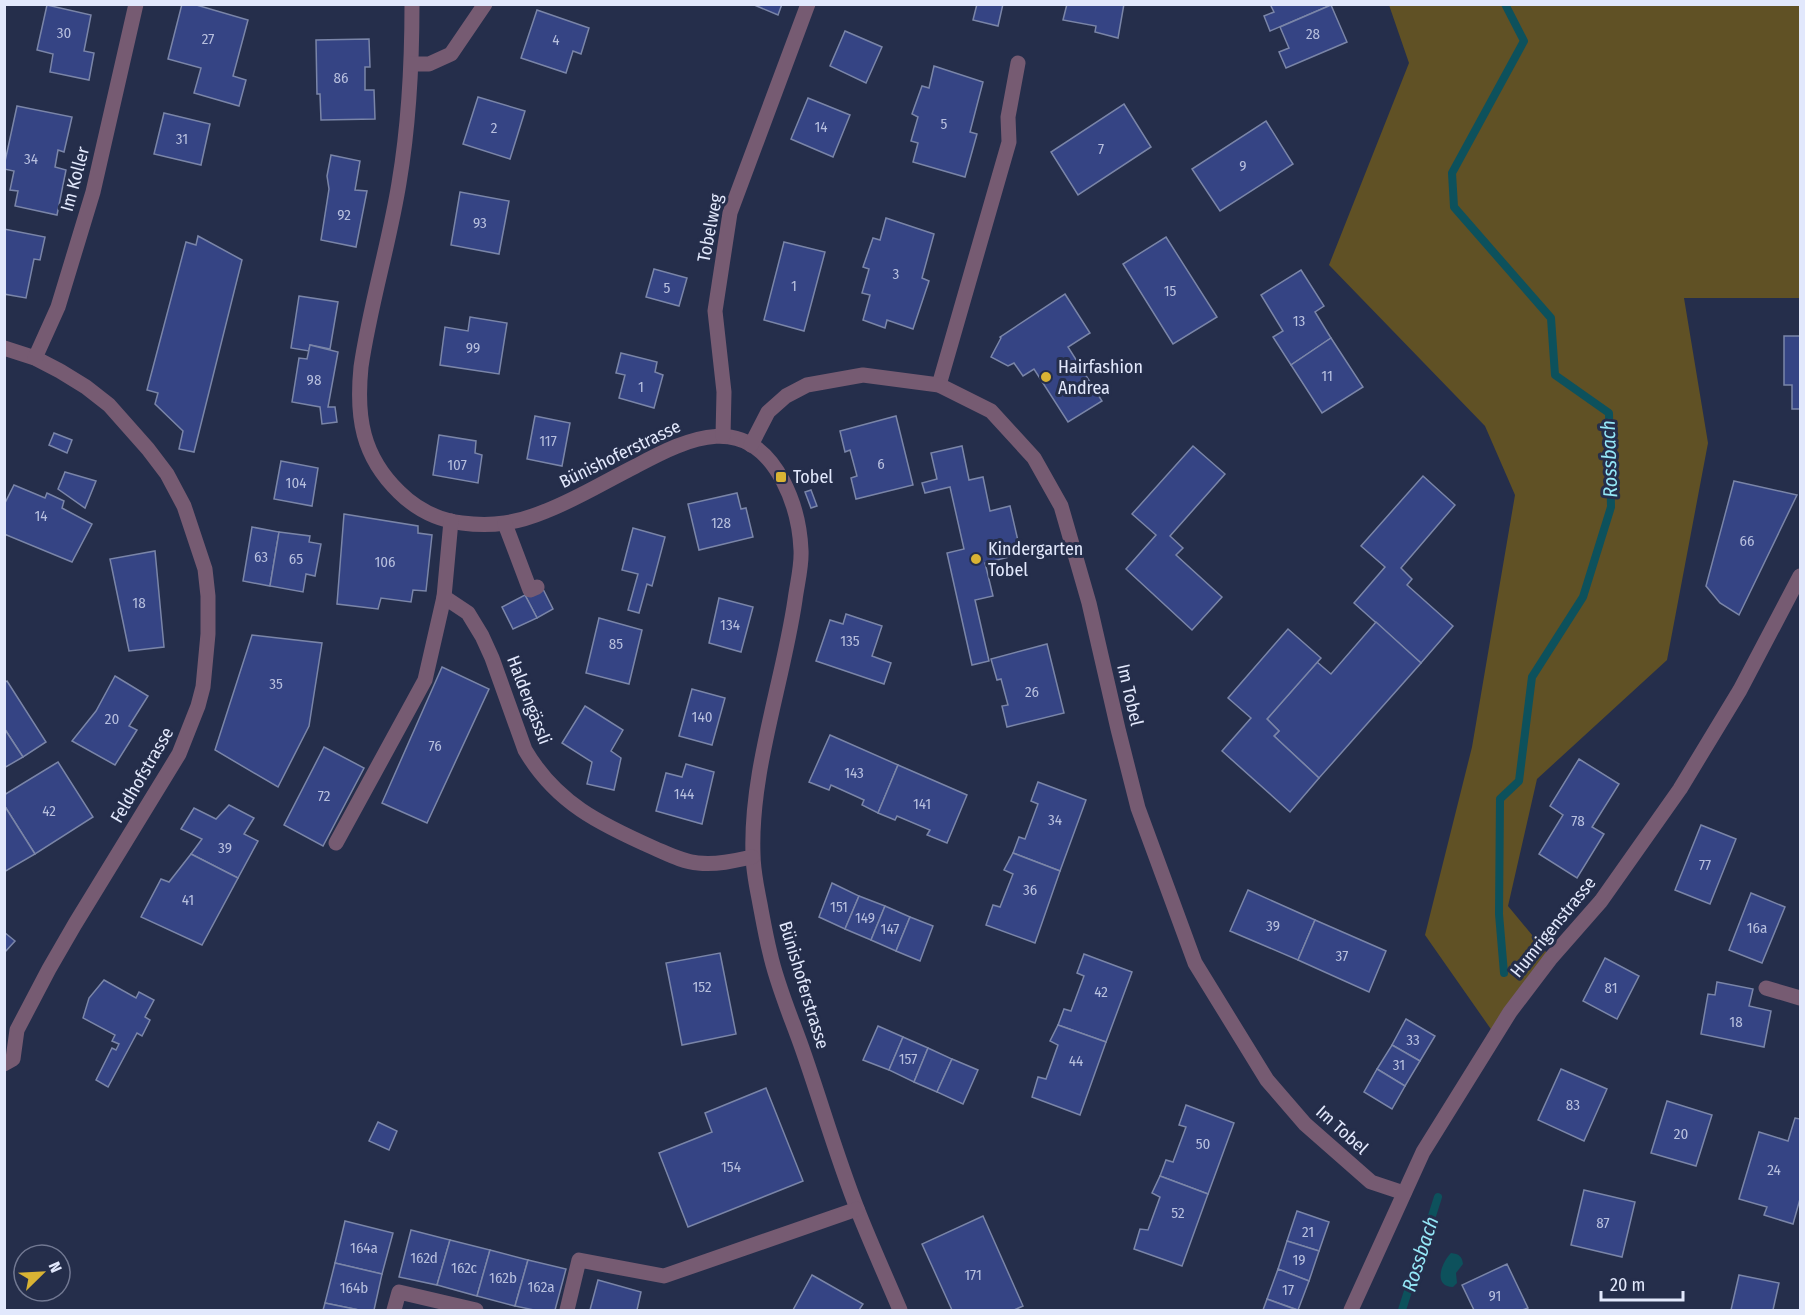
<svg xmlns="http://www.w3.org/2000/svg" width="1805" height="1315" font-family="'Fira Sans Condensed',sans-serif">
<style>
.green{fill:#605125}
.water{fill:#0d515c}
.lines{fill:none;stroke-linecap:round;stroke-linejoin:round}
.stream{stroke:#0d515c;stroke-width:8}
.building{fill:#354484;stroke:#7a85a8;stroke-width:1.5}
.minor{stroke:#765b72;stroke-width:15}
.poi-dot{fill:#d9b334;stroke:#252e4b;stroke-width:2}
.labels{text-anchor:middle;stroke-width:6;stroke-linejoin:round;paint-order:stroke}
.number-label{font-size:15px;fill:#b7bfde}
.street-label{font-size:18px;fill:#e2e8fc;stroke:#252e4b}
.poi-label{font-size:18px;fill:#e2e8fc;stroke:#252e4b;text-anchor:start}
.water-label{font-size:20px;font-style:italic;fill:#95e8f8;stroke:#252e4b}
</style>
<rect width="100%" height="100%" fill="#252e4b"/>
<polygon class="green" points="1389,5 1800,5 1800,298 1684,298 1708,443 1667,660 1537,779 1508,906 1551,958 1495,1035 1425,935 1472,747 1515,495 1485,426 1329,265 1409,63"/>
<path class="water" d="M1451 1253C1459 1254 1462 1256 1463 1264L1456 1273 1457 1283 1453 1287C1432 1286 1442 1262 1451 1253Z"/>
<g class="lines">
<g class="stream">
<polyline points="1504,973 1499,914 1500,799 1519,781 1532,677 1583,597 1611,507 1609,413 1555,375 1551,318 1454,207 1452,173 1524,41 1505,4"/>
<polyline points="1402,1310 1438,1197"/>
</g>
</g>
<g class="building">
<polygon points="182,4 193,4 248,20 233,76 246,80 239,106 194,93 201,68 168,59"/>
<polygon points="752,4 782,4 778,15"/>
<polygon points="977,4 1003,4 998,26 973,20"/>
<polygon points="1067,4 1124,4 1118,38 1095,32 1096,26 1063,20"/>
<polygon points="1270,4 1331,4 1331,5 1270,31 1264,16 1274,12"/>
<polygon points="47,5 91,15 84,51 94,53 89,80 50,72 53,54 37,50"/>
<polygon points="1331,5 1347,42 1286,68 1279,52 1289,48 1280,27"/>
<polygon points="537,10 589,28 581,54 573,51 566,73 521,58"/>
<polygon points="845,31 882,47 866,83 830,66"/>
<polygon points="369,39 370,67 365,67 365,90 374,90 375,119 321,120 320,94 317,94 316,40"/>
<polygon points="934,66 983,82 970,132 977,134 965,177 913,162 918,143 911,141 918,117 912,114 922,86 929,88"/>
<polygon points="478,97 525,111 510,159 463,144"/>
<polygon points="808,98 850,115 833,157 791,139"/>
<polygon points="1124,104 1151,147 1078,195 1051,152"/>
<polygon points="17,106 72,117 64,152 58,150 55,167 66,170 57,215 15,206 18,191 10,190 14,171 4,169 4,166"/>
<polygon points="164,113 210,124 201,165 154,154"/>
<polygon points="1266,121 1293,164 1220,211 1192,169"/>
<polygon points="331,155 360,161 355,190 367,191 356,247 321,240 329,189 327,176"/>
<polygon points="460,192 509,201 499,254 451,245"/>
<polygon points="886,218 934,234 922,278 929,281 913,329 887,320 885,328 863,320 870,295 862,293 869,269 863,267 873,238 880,240"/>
<polygon points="4,229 45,237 40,260 34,259 26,298 4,294"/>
<polygon points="198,236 242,260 194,452 179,449 183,431 155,404 158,393 147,390 186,242 196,245"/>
<polygon points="1166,237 1217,317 1173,344 1123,264"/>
<polygon points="784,242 825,252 804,331 764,320"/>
<polygon points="654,269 687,278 679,306 646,297"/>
<polygon points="1301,270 1324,306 1315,312 1331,338 1291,365 1273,337 1283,331 1261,295"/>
<polygon points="1065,294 1090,333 1068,347 1102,401 1068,422 1034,369 1023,376 1014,363 1008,366 991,357 1001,338 1000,337"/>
<polygon points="299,296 338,302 330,349 310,345 309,351 291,348"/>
<polygon points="470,317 507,323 499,374 440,365 445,327 468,331"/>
<polygon points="1784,336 1800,336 1800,409 1792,409 1792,385 1784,385"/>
<polygon points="1331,338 1363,387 1322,413 1291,365"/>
<polygon points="310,345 338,352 328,407 335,407 337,422 322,424 320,407 292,402 299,358 307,359"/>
<polygon points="621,353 657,362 655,372 663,375 654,408 619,398 625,375 616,373"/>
<polygon points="535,416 570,423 562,466 527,459"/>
<polygon points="896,416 913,485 856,499 851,478 857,476 850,450 845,452 840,431"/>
<polygon points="54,433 72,440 67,453 49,445"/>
<polygon points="439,435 476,441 475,453 482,455 478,483 433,475"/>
<polygon points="962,446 969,480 983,477 990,511 1010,506 1021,554 985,563 993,596 975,600 989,661 972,665 947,553 964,549 950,487 925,493 922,483 937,479 931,453"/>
<polygon points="1193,446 1225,474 1170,536 1183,548 1176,555 1222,597 1192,630 1126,569 1156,535 1132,514"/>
<polygon points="281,461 318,468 312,506 274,499"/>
<polygon points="65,472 96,481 85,508 58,489"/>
<polygon points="1423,476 1455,505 1401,568 1412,579 1407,585 1453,626 1421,663 1354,603 1385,567 1361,546"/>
<polygon points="1734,481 1797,495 1739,615 1720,603 1706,586"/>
<polygon points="14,485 45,498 47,493 64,501 62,508 92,524 72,562 4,534 4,505"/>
<polygon points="811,490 817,506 811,508 805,492"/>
<polygon points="737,493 741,509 746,508 753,537 699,550 688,504"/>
<polygon points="344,514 418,526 418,533 432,535 426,591 413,590 411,602 381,598 378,609 337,604"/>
<polygon points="252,527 279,532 270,586 243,581"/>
<polygon points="633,528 665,537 652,586 647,584 639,613 628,610 638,574 622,570"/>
<polygon points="279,532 310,536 309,542 321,544 315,576 306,574 303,592 270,586"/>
<polygon points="155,551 164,647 129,651 110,559"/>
<polygon points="542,587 553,609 537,618 525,595"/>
<polygon points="525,595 537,618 513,629 502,607"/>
<polygon points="719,598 753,607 741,652 709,643"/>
<polygon points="846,614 882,626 872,656 891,663 884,684 816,661 830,620 843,624"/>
<polygon points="599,618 642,630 629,684 586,673"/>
<polygon points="1376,622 1421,663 1319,778 1274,736 1279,731 1267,719 1317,662 1331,674"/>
<polygon points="1288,629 1321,658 1267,719 1279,731 1274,736 1319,778 1290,812 1222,751 1251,718 1228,698"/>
<polygon points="252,635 322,643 309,726 278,787 215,750"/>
<polygon points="1047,644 1064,713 1007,727 1002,706 1008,705 1001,679 997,680 991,659"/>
<polygon points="442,667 489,689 427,823 382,803"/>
<polygon points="115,676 148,696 129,726 137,730 115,765 72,741 96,711"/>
<polygon points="7,681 46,742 23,757 4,728 4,683"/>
<polygon points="692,689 725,698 712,745 679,736"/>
<polygon points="585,706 623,730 611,751 621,758 614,790 587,784 592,762 562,743"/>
<polygon points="4,728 23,757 4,768"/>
<polygon points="830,735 898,765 878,813 862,805 864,800 831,785 829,790 809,782"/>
<polygon points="324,747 364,768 323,846 284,825"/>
<polygon points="1579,759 1619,784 1592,827 1604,834 1577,878 1539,854 1563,815 1550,806"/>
<polygon points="58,762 93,817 35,854 4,805 4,795"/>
<polygon points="686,764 714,772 702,824 656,811 666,773 682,777"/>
<polygon points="898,765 967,795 947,843 927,835 930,830 897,816 895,820 878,813"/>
<polygon points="1038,782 1086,800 1060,871 1013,853 1019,837 1025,839 1038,804 1031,801"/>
<polygon points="4,805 35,854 4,872"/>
<polygon points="229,805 254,818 244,834 258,841 238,878 191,854 202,839 181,829 194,808 216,819"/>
<polygon points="1701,825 1736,839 1710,904 1675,890"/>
<polygon points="1013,853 1060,871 1035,943 986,925 993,905 1000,907 1013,874 1004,870"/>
<polygon points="191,854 238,878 202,945 141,917 161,879 169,882"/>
<polygon points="832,883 859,896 845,929 819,917"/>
<polygon points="1248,890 1315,920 1298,960 1230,931"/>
<polygon points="1751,893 1785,907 1762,963 1729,950"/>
<polygon points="859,896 885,906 871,940 845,929"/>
<polygon points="885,906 910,917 896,951 871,940"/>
<polygon points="910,917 933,926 920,961 896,951"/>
<polygon points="1315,920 1386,951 1369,992 1298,960"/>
<polygon points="4,932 15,941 4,953"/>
<polygon points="720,953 736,1034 682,1045 666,963"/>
<polygon points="1084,954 1132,972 1106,1042 1058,1025 1064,1009 1071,1011 1084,976 1077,973"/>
<polygon points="1605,958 1639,976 1617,1019 1583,1001"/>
<polygon points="104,980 136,998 139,992 154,1000 145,1017 150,1020 142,1036 137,1033 108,1087 96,1080 112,1048 116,1050 119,1044 112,1041 115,1035 83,1018 89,998"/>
<polygon points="1717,982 1753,989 1749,1006 1771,1011 1764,1047 1701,1034 1708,994 1715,995"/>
<polygon points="1406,1019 1435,1036 1420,1061 1392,1045"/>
<polygon points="1058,1025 1106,1042 1080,1115 1032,1097 1038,1077 1046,1079 1058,1045 1050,1041"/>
<polygon points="878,1026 903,1037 889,1070 863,1060"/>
<polygon points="903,1037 928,1048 914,1082 889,1070"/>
<polygon points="1392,1045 1420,1061 1405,1086 1377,1069"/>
<polygon points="928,1048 952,1059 937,1092 914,1082"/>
<polygon points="952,1059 978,1070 963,1104 937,1092"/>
<polygon points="1377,1069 1405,1086 1392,1109 1364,1092"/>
<polygon points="1561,1069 1607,1089 1584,1141 1538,1120"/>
<polygon points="766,1088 803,1181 688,1227 659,1153 712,1132 705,1113"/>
<polygon points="1667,1101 1712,1115 1696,1166 1651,1153"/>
<polygon points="1186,1105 1234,1123 1208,1194 1160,1176 1166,1160 1173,1162 1186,1127 1179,1125"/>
<polygon points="1795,1118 1800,1119 1800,1199 1793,1224 1764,1215 1767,1207 1739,1199 1759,1132 1788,1141"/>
<polygon points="378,1122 397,1131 389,1150 369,1141"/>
<polygon points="1160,1176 1208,1194 1182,1266 1134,1249 1140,1229 1148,1230 1160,1197 1152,1193"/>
<polygon points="1584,1190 1635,1202 1622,1257 1571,1245"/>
<polygon points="1297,1211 1329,1222 1319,1251 1287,1241"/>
<polygon points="983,1216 1023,1306 1014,1310 952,1310 922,1244"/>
<polygon points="345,1221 393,1233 382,1274 335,1263"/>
<polygon points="411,1230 450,1240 437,1285 399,1277"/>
<polygon points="450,1240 490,1250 477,1296 437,1285"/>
<polygon points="1287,1241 1319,1251 1309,1281 1278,1269"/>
<polygon points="490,1250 528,1260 515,1306 477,1296"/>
<polygon points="528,1260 566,1269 555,1310 534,1310 515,1306"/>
<polygon points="335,1263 382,1274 374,1310 359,1310 325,1303"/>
<polygon points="1507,1264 1528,1308 1522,1310 1474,1310 1462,1285"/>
<polygon points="1278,1269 1309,1281 1298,1310 1267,1299"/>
<polygon points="812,1275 863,1304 859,1310 793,1310"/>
<polygon points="1739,1275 1779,1283 1773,1310 1731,1310"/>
<polygon points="598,1280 641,1292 637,1310 590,1310"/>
<polygon points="1267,1299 1297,1310 1263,1310"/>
<polygon points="325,1303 359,1310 323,1310"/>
</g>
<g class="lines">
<g class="minor">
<path d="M412 4C412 65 409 124 399 183 389 245 370 305 361 367 356 417 362 456 399 492 416 509 438 520 462 523 493 527 517 523 546 511 577 499 606 481 636 466 690 437 746 411 783 481 794 502 800 526 801 550 802 566 797 584 795 600 783 682 750 772 753 854 753 871 757 888 760 904 763 920 766 937 770 953 777 985 791 1017 802 1048 821 1102 837 1158 858 1211 871 1244 886 1277 900 1310"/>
<polyline points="412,64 429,64 451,54 485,4"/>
<polyline points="4,348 35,358 60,371 86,387 109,405 148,449 167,474 184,506 205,569 208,596 208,634 203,687 198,706 179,754 75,924 49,969 17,1030 13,1059 4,1064"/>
<polyline points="35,358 58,307 93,192 136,4"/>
<polyline points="939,385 1009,142 1008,117 1018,63"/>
<polyline points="723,436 724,392 715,311 730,213 808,4"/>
<polyline points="751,445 768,412 786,396 807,385 863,375 939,385 991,411 1034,458 1061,506 1089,603 1118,729 1138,808 1195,963 1267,1080 1305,1124 1371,1182 1404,1193"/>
<polyline points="505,524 530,590 537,587"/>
<path d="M444 597 468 613 482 636 492 658 525 750C556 803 600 824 654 848 668 854 683 862 698 863 716 865 734 861 752 857"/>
<polyline points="336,843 425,680 444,597 451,521"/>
<polyline points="1766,988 1800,998"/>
<polyline points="394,1310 399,1292 476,1310"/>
<polyline points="567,1310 579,1260 664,1276 857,1209"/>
<polyline points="1351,1310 1423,1152 1510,1012 1551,958 1601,901 1680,789 1740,690 1800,576"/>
</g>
</g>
<g class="poi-dot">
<circle cx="1046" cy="377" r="6"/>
<rect x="775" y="471" width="12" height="12" rx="3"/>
<circle cx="976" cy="559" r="6"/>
</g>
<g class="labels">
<g class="number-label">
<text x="64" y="38">30</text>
<text x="1313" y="39">28</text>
<text x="208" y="44">27</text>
<text x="556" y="45">4</text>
<text x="341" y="83">86</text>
<text x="944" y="129">5</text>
<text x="821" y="132">14</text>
<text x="494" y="133">2</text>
<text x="182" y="144">31</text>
<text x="1101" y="154">7</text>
<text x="31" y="164">34</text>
<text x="1243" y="171">9</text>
<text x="344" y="220">92</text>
<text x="480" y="228">93</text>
<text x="896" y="279">3</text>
<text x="794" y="291">1</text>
<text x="667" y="293">5</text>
<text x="1170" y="296">15</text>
<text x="1299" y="326">13</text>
<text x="473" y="353">99</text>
<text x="1327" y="381">11</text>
<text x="314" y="385">98</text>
<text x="641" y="392">1</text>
<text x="548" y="446">117</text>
<text x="881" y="469">6</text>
<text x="457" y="470">107</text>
<text x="296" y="488">104</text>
<text x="41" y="521">14</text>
<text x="721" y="528">128</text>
<text x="1747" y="546">66</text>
<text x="261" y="562">63</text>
<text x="296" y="564">65</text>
<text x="385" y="567">106</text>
<text x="139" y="608">18</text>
<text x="730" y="630">134</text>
<text x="850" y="646">135</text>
<text x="616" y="649">85</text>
<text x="276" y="689">35</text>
<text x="1032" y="697">26</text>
<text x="702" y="722">140</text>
<text x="112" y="724">20</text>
<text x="435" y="751">76</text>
<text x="854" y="778">143</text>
<text x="684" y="799">144</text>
<text x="324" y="801">72</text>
<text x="922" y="809">141</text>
<text x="49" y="816">42</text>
<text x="1055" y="825">34</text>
<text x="1578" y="826">78</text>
<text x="225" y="853">39</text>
<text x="1705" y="870">77</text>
<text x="1030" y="895">36</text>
<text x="188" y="905">41</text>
<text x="839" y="912">151</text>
<text x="865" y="923">149</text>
<text x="1273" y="931">39</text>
<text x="1757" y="933">16a</text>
<text x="890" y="934">147</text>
<text x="1342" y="961">37</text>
<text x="702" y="992">152</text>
<text x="1611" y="993">81</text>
<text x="1101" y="997">42</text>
<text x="1736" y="1027">18</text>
<text x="1413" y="1045">33</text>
<text x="908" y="1064">157</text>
<text x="1076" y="1066">44</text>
<text x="1399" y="1070">31</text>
<text x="1573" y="1110">83</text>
<text x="1681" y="1139">20</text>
<text x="1203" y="1149">50</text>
<text x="731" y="1172">154</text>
<text x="1774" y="1175">24</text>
<text x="1178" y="1218">52</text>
<text x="1603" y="1228">87</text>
<text x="1308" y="1237">21</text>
<text x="364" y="1253">164a</text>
<text x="424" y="1263">162d</text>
<text x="1299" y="1265">19</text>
<text x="464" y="1273">162c</text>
<text x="973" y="1280">171</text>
<text x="503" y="1283">162b</text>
<text x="541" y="1292">162a</text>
<text x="354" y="1293">164b</text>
<text x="1288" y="1295">17</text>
<text x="1495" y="1301">91</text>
</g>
<g class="street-label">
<text transform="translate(75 179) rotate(-75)" y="6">Im Koller</text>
<text transform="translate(710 228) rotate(-79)" y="6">Tobelweg</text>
<text transform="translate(620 454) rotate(-26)" y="6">Bünishoferstrasse</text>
<text transform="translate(1130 695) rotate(77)" y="6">Im Tobel</text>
<text transform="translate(529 700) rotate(69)" y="6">Haldengässli</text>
<text transform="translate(142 775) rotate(-60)" y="6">Feldhofstrasse</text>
<text transform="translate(1553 927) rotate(-51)" y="6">Humrigenstrasse</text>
<text transform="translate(804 985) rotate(73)" y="6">Bünishoferstrasse</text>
<text transform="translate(1342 1130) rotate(42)" y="6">Im Tobel</text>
</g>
<g class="poi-label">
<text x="1058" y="373">Hairfashion<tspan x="1058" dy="21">Andrea</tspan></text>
<text x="793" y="483">Tobel</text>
<text x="988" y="555">Kindergarten<tspan x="988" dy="21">Tobel</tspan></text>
</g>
<g class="water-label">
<text transform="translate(1609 459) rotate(-92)" y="7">Rossbach</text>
<text transform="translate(1420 1254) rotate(-72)" y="7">Rossbach</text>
</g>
</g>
<rect width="1805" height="1315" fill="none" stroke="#e2e8fc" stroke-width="12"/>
<g transform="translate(42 1273) rotate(66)"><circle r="28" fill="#252e4b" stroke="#717892" stroke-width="1.5"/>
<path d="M0-4.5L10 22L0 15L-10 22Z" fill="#d9b334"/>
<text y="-9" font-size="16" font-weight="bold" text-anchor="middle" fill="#e2e8fc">N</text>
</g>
<path d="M1601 1291v9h82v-9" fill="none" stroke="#e2e8fc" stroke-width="3"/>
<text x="1610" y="1291" font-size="18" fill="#e2e8fc" stroke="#252e4b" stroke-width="4.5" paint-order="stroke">20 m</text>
</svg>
